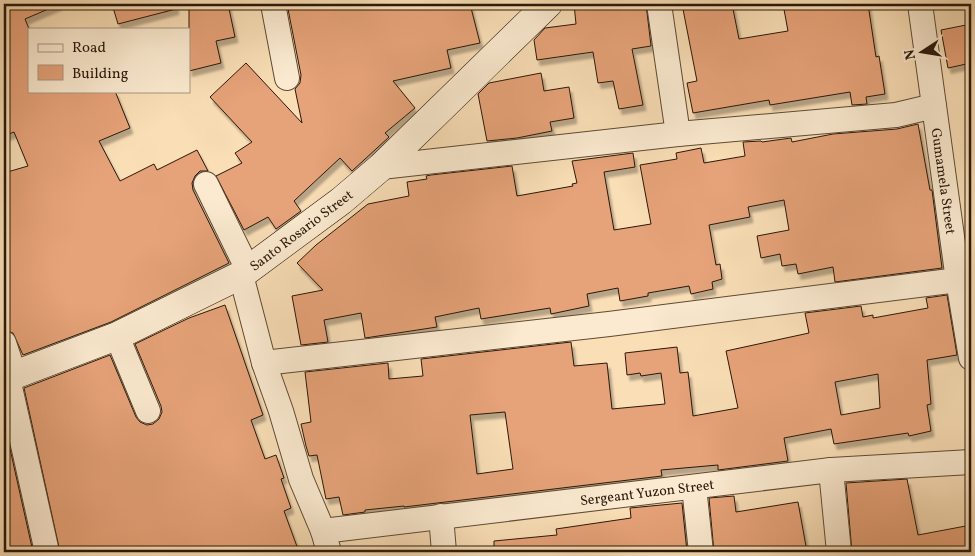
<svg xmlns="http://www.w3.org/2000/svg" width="975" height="556" font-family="Vollkorn,serif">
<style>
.building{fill:#e6a278;stroke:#29180a;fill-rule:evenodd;filter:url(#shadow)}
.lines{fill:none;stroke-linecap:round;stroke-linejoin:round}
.street-casing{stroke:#5d4a35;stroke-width:26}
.secondary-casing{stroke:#29180a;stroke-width:29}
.street{stroke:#fbead0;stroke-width:24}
.secondary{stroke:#fbead0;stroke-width:28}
.labels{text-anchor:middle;stroke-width:4;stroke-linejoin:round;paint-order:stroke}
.street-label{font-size:14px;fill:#29180a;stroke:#fbead0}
</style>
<defs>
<filter id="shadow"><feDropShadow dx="3" dy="5.5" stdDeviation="1" flood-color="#0004"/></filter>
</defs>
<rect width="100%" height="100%" fill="#f9deb6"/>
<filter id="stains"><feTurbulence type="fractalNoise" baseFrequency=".004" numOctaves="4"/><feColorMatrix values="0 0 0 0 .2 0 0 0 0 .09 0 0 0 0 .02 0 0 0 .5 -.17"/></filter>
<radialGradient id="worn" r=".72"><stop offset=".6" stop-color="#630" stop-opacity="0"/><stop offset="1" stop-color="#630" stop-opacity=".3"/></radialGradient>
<g class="building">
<polygon points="4,4 60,4 25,19 29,29 29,91 115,91 130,128 99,141 120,181 154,164 157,170 197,150 208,171 200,171 195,176 192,183 193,190 229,263 111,322 23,355 13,333 4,330 4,173 28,166 14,132 4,136"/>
<polygon points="112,4 175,4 176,9 118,24"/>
<polygon points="189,4 228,4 235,37 216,41 221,63 189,71"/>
<polygon points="287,4 470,4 480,43 447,50 451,68 393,81 415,108 385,133 389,137 352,171 340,158 294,201 301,211 276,229 268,217 244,230 216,176 242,163 235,153 252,142 210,97 246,63 302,123 295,89 300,83 301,75"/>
<polygon points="574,4 646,4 651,46 632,49 643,105 619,109 613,81 598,83 593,52 537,60 534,40 545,28 576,24"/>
<polygon points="682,4 732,4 739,39 788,31 783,4 868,4 876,57 879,56 885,94 866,97 867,104 852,105 850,92 770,105 769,100 693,113 687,83 697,81"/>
<polygon points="971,24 971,63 948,68 941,30"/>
<polygon points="541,73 544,91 569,87 574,118 550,122 552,131 517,138 487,141 478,94 489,83"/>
<polygon points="918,124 930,190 932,190 942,268 835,282 833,267 798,274 796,264 782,266 780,254 761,258 757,236 789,230 784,200 748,207 750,217 709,225 716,265 720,264 722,279 712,282 713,289 691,294 689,286 648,293 648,296 620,301 618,288 587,294 589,306 551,314 550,308 481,319 479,308 435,317 437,327 365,338 361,313 324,320 328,342 301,345 292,296 323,290 297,263 316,245 368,204 409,196 407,182 427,179 426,176 431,175 512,166 517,196 573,186 572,184 577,183 572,161 633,153 635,167 604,172 614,230 651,224 640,165 677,159 676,153 701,148 704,163 745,156 743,142 761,141 762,142 791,138 792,142 833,134 897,129"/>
<path d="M947 295 957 355 927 360 931 404 927 405 931 431 909 436 908 433 834 444 831 429 784 438 788 461 718 470V465L661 470 662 476 404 507V506L365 510V512L343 515 339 497 326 499 317 455 309 456 306 446 301 424 311 422 305 372 388 363 389 379 423 376 421 359 571 342 574 366 607 363 612 409 665 404 661 373 641 376 640 373 627 375 625 353 677 347 680 373 688 372 693 416 738 408 726 351 809 333 805 313 861 306 863 317 873 315V318L928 308 926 298ZM878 374 880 408 841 415 835 382ZM505 412 513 469 477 474 470 415Z"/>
<polygon points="225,305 263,415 251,420 265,459 276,455 284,478 281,479 291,508 284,511 299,552 60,552 24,388 110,355 136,417 140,422 147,425 153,424 159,419 162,412 161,406 135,344 189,318"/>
<polygon points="4,422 33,552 4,552"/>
<polygon points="907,479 918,535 971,525 971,552 852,552 846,483"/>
<polygon points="734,496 736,512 798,502 807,552 714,552 709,498"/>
<polygon points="682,503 687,552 494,552 494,541 557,535 556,529 631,518 630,508"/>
</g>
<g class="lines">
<defs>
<g id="street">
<polyline points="273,4 287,78"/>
<polyline points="659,4 678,134"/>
<polyline points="920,4 958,280 971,358"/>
<polyline points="381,167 678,134 896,115 934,106"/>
<polyline points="206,184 248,270"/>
<polyline points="241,275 264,363 281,411 301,479 323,531 329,552"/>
<polyline points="117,336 148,411"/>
<polyline points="4,343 15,376"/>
<polyline points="264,363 609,324 958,280"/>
<polyline points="8,378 47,552"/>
<polyline points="831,470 839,552"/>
<polyline points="694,487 701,552"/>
<polyline points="441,516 444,552"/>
<polyline points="323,531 831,470 971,462"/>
</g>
<polyline id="secondary" points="4,379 117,336 241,275 341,201 381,167 548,4"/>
</defs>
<use href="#street" class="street-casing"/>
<use href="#secondary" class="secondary-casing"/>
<use href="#street" class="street"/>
<use href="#secondary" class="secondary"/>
</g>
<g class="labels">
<g class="street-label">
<text transform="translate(944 181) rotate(82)" y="5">Gumamela Street</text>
<text transform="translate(301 230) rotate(-37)" y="5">Santo Rosario Street</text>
<text transform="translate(647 492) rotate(-7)" y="5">Sergeant Yuzon Street</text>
</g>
</g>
<rect width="975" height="556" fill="none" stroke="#f9deb6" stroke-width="20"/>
<rect x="5" y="5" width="965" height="546" fill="none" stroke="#29180a" stroke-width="2.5"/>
<rect x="10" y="10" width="955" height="536" fill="none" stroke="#29180a"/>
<rect x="28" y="28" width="162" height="65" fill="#fbead0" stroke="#a79681"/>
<rect x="38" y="44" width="25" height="8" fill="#fbead0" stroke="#a79681"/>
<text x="72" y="52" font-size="15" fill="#29180a">Road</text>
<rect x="38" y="65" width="25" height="15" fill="#e6a278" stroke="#a79681"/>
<text x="72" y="78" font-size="15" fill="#29180a">Building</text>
<g transform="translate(922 52) rotate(258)" stroke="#fbead0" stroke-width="4" paint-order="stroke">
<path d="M0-4L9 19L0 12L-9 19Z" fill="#29180a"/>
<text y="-8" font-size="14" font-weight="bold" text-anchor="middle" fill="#29180a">N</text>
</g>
<rect width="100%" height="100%" filter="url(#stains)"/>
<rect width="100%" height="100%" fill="url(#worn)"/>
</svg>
